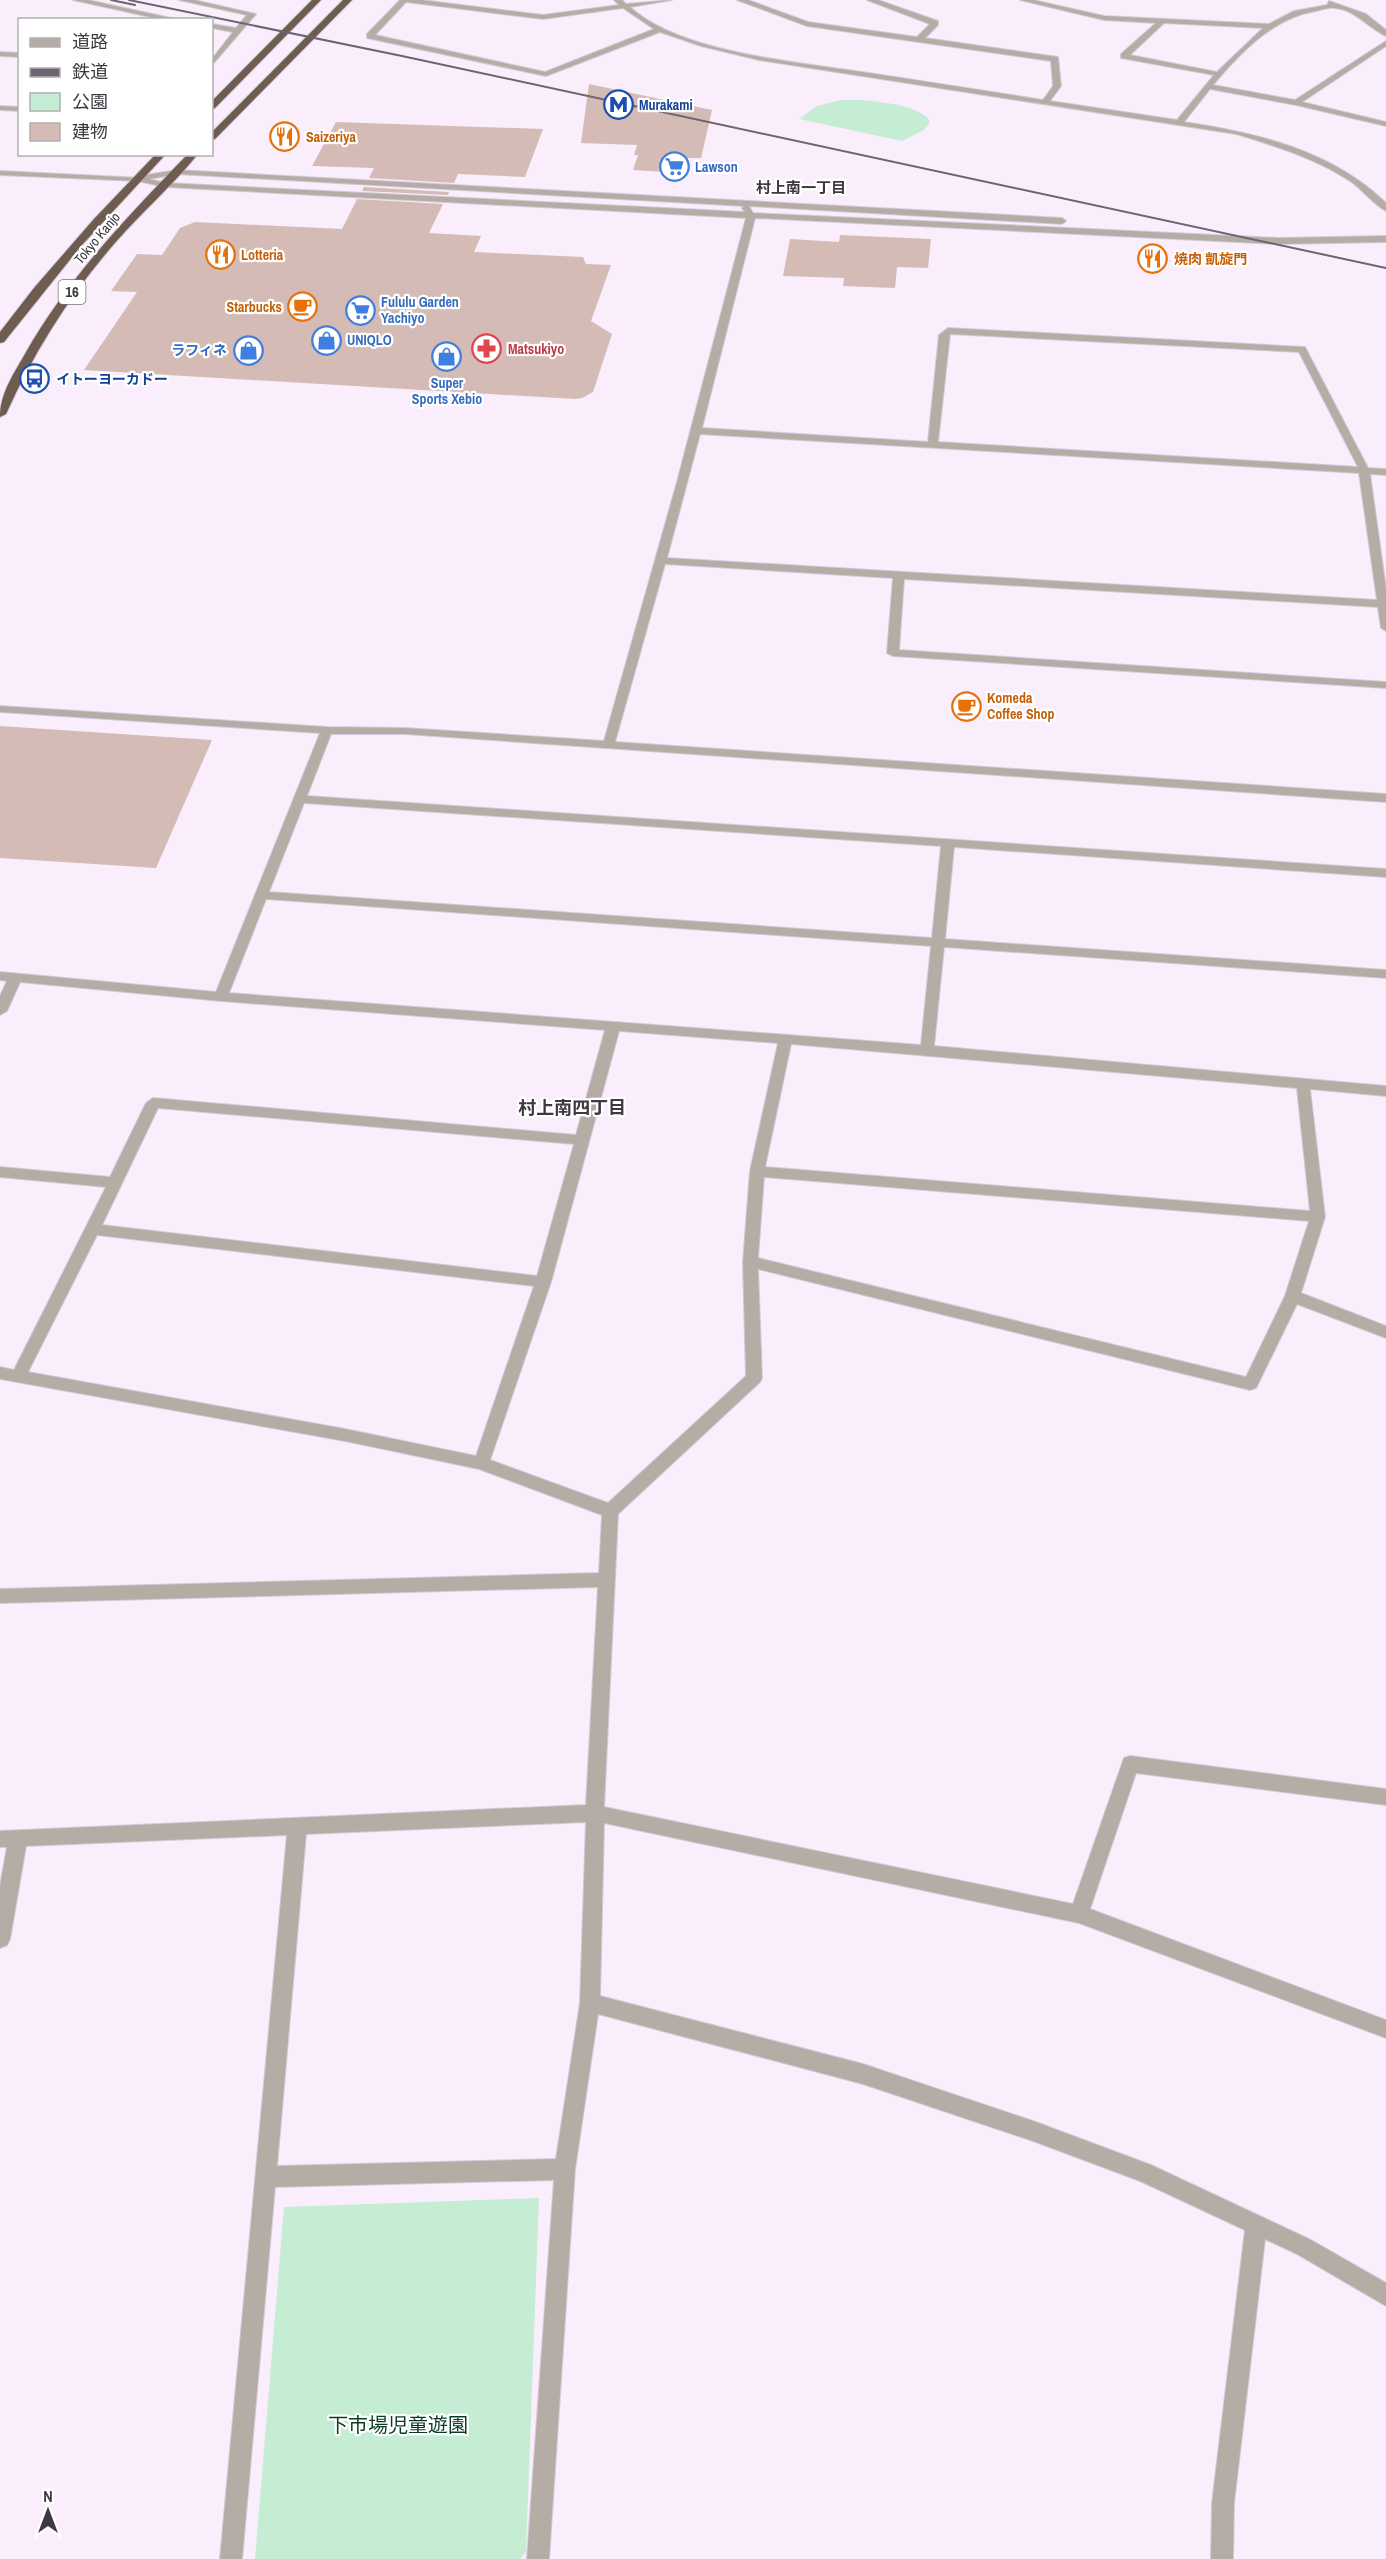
<svg xmlns="http://www.w3.org/2000/svg" width="1386" height="2559" font-family="'Archivo Narrow','Noto Sans JP',sans-serif">
<style>
.green{fill:#c4edd4}
.building{fill:#d4bbb6}
.lines{fill:none;stroke-linecap:round;stroke-linejoin:round}
.minor-casing{stroke:#d4cad7;stroke-width:2}
.highway-casing{stroke:#d4cad7;stroke-width:2}
.minor{fill:#b5aca6;fill-rule:evenodd}
.highway{fill:#6e5c51;fill-rule:evenodd}
.rail{stroke:#6c646e;stroke-width:2}
.labels{text-anchor:middle;stroke-width:4.5;stroke-linejoin:round;paint-order:stroke}
.far-transit-label{font-size:14px;font-weight:bold;fill:#164399;stroke:#fff;text-anchor:start}
.far-food-label{font-size:14px;font-weight:bold;fill:#c56008;stroke:#fff;text-anchor:start}
.far-shop-label{font-size:14px;font-weight:bold;fill:#366cbe;stroke:#fff;text-anchor:start}
.far-street-label{font-size:14px;fill:#3e3840;stroke:#fff}
.far-health-label{font-size:14px;font-weight:bold;fill:#be3a42;stroke:#fff;text-anchor:start}
.far-neighbourhood-label{font-size:15px;font-weight:bold;fill:#3e3840;stroke:#fff}
.shield{fill:#fff;stroke:#787479;stroke-width:1.5}
.shield-label{font-size:15px;font-weight:bold;fill:#3e3840}
.neighbourhood-label{font-size:18px;font-weight:bold;fill:#3e3840;stroke:#fff}
.near-park-label{font-size:20px;fill:#093a24;stroke:#fff}
</style>
<rect width="100%" height="100%" fill="#faeefd"/>
<g class="green">
<path d="M840 100C860 99 922 103 930 122L924 130 902 141 799 119 817 106Z"/>
<polygon points="539,2198 526,2552 520,2559 255,2559 284,2207"/>
</g>
<g class="building">
<polygon points="589,84 712,110 701,158 688,158 684,173 633,170 638,155 634,155 637,145 581,143"/>
<polygon points="336,122 543,129 525,177 458,174 454,183 369,178 374,168 312,166"/>
<polygon points="364,187 449,192 448,195 362,191"/>
<polygon points="357,199 443,204 429,233 481,236 474,252 583,257 586,264 611,265 591,321 612,334 593,392 582,398 575,399 84,370 137,292 111,291 137,254 162,255 180,228 195,222 342,229"/>
<polygon points="840,235 931,239 928,268 897,267 895,288 843,286 844,278 783,276 790,239 839,242"/>
<polygon points="0,726 212,740 156,868 0,858"/>
</g>
<g class="lines">
<defs>
<g id="minor">
<polygon points="73,0 88,0 180,20 164,20"/>
<polygon points="179,0 194,0 256,14 212,65 212,59 233,32 212,28 212,24 236,28 247,15"/>
<path d="M400 0H421L543 15 619 5 614 0H622L626 4 672 0 630 7C680 53 797 62 862 72 922 81 982 90 1043 100L1053 86 1051 61 807 26 737 0H748L808 22 917 37 930 24 867 0H878L938 21V25L925 38 1058 57 1061 86 1050 101 1177 120 1214 75 1121 58V54L1156 23 1104 20 1020 0H1033L1104 16 1269 24 1294 11 1327 5 1329 1 1366 14 1386 30V36C1368 28 1355 9 1334 8 1329 7 1321 10 1316 11 1273 18 1241 52 1213 85L1295 100 1386 41V46L1302 102 1386 122V126L1296 105 1210 89 1184 122C1257 133 1331 150 1386 203V211C1373 204 1362 189 1350 181 1315 158 1275 146 1236 134L759 60 701 46 660 32 546 76 367 38V34ZM406 2 543 19 623 8 654 29 545 72 375 35ZM1164 23 1263 28 1217 72 1130 55Z"/>
<polygon points="0,52 20,53 20,57 0,56"/>
<polygon points="0,106 20,107 20,111 0,110"/>
<path d="M177 170 1062 218 1066 221 1062 224 749 206 753 213 1279 238 1386 236V242L1279 244 755 218 702 428 928 442 939 335 948 328 1305 347 1368 468 1386 469V475L1370 474 1386 589V631L1381 628 1378 607 904 579 899 650 1386 682V688L893 656 887 653 893 578 665 564 615 742 1386 794V802L405 734H331L307 796 1386 869V877L954 847 945 939 1386 970V978L944 947 934 1046 1386 1086V1096L1310 1089 1325 1217 1301 1293 1386 1326V1338L1297 1304 1258 1384 1256 1388 1250 1390 758 1269 762 1378 760 1382 618 1514 604 1807 1073 1904 1124 1758 1130 1756 1386 1789V1805L1136 1773 1090 1909 1386 2020V2038L1079 1923 604 1823 600 1996 863 2064 1033 2121 1151 2165 1311 2240 1386 2283V2306L1297 2254 1265 2239 1234 2503 1233 2559H1211L1212 2503 1245 2230 1140 2181 1033 2141 863 2084 598 2014 575 2169 549 2559H527L554 2180 275 2187 242 2559H220L287 1835 26 1846 10 1939 7 1945 0 1948V1886L7 1847H0V1831L586 1805 598 1587 0 1603V1589L599 1573 602 1515 479 1469 345 1441 0 1379V1367L14 1370 106 1187 0 1177V1167L110 1177 146 1103 153 1098 576 1135 605 1030 221 1001 20 982 7 1011 0 1015V996L7 981 0 980V972L216 992 320 733 0 712V706L327 727 405 728 604 741 677 482 746 218 166 187 137 181 0 175V171L142 178 146 175ZM177 174 744 206 742 208 745 212 166 183 149 179ZM950 334 1299 352 1358 467 938 442ZM700 434 1359 473 1377 600 667 558ZM304 803 941 846 932 938 269 892ZM266 899 931 946 921 1045 229 993ZM619 1031 778 1043 750 1171 743 1262 746 1376 608 1503 490 1460 551 1282ZM791 1044 1297 1088 1310 1211 765 1167ZM158 1108 574 1144 537 1276 102 1225ZM764 1177 1309 1221 1285 1296 1246 1377 758 1258ZM97 1235 534 1286 476 1456 345 1429 28 1372ZM586 1822 580 2003 556 2159 277 2166 306 1834Z"/>
</g>
<g id="highway">
<polygon points="312,0 321,0 215,108 212,109 212,101"/>
<polygon points="343,0 352,0 215,139 212,140 212,132"/>
<polygon points="156,154 166,154 81,246 4,342 0,343 0,332 34,288 94,219"/>
<path d="M188 154H198C172 186 141 213 114 244 69 296 34 352 6 414L0 417C0 394 13 375 25 354 68 278 127 217 188 154Z"/>
</g>
</defs>
<use href="#minor" class="minor-casing"/>
<use href="#highway" class="highway-casing"/>
<use href="#minor" class="minor"/>
<use href="#highway" class="highway"/>
<g class="rail">
<polyline points="111,0 135,5"/>
<polyline points="129,0 402,56 1386,268"/>
</g>
</g>
<defs>
<symbol id="metro-ring" viewBox="-11 -11 22 22"><circle r="9.5" fill="#fff" stroke="#1a4fb4" stroke-width="1.5"/><path d="M-5.5 5V-5H-3L0 0L3-5H5.5V5H3V-.5L0 4L-3-.5V5Z" fill="#1a4fb4"/></symbol>
<symbol id="restaurant-ring" viewBox="-11 -11 22 22"><circle r="9.5" fill="#fff" stroke="#e8710a" stroke-width="1.5"/><path d="M-5-6h1v4h1v-4h1v4h1v-4h1v5L-1.5 .5V6h-2V.5L-5-1ZM5-6V6H3V1.5H1.5Q1.5-4 5-6Z" fill="#e8710a"/></symbol>
<symbol id="supermarket-ring" viewBox="-11 -11 22 22"><circle r="9.5" fill="#fff" stroke="#3f7fe0" stroke-width="1.5"/><path d="M-6-5.5h2.5l.6 2H6L4.5 2H-2.5L-4.4-4H-6ZM-1.5 3.2a1.3 1.3 0 1 0 .1 0ZM3 3.2a1.3 1.3 0 1 0 .1 0Z" fill="#3f7fe0"/></symbol>
<symbol id="cafe-ring" viewBox="-11 -11 22 22"><circle r="9.5" fill="#fff" stroke="#e8710a" stroke-width="1.5"/><path d="M-5.5-4.5H6V0H3Q3 3.5 0 3.5H-2.5Q-5.5 3.5-5.5 0ZM3-3.2v2h1.7v-2ZM-6 4.5H4V6H-6Z" fill="#e8710a"/></symbol>
<symbol id="shop-ring" viewBox="-11 -11 22 22"><circle r="9.5" fill="#fff" stroke="#3f7fe0" stroke-width="1.5"/><path d="M-5-2.5h2.3a2.7 3.5 0 0 1 5.4 0H5L5.5 6h-11ZM-1.5-2.5h3a1.5 2.3 0 0 0-3 0Z" fill="#3f7fe0"/></symbol>
<symbol id="pharmacy-ring" viewBox="-11 -11 22 22"><circle r="9.5" fill="#fff" stroke="#e0444e" stroke-width="1.5"/><path d="M-2-6h4v4h4v4h-4v4h-4v-4h-4v-4h4Z" fill="#e0444e"/></symbol>
<symbol id="bus-ring" viewBox="-11 -11 22 22"><circle r="9.5" fill="#fff" stroke="#1a4fb4" stroke-width="1.5"/><path d="M-5-6H5V4H4V6H2V4H-2V6H-4V4H-5ZM-3.5-4V0h7V-4ZM-3.5 1.2v1.5H-2V1.2ZM2 1.2v1.5H3.5V1.2Z" fill="#1a4fb4"/></symbol>
</defs>
<g fill-rule="evenodd">
<use href="#metro-ring" x="602" y="88" width="33" height="33"/>
<use href="#restaurant-ring" x="268" y="120" width="33" height="33"/>
<use href="#supermarket-ring" x="658" y="150" width="33" height="33"/>
<use href="#restaurant-ring" x="204" y="238" width="33" height="33"/>
<use href="#restaurant-ring" x="1136" y="242" width="33" height="33"/>
<use href="#cafe-ring" x="286" y="290" width="33" height="33"/>
<use href="#supermarket-ring" x="344" y="294" width="33" height="33"/>
<use href="#shop-ring" x="310" y="324" width="33" height="33"/>
<use href="#pharmacy-ring" x="470" y="332" width="33" height="33"/>
<use href="#shop-ring" x="232" y="334" width="33" height="33"/>
<use href="#shop-ring" x="430" y="340" width="33" height="33"/>
<use href="#bus-ring" x="18" y="362" width="33" height="33"/>
<use href="#cafe-ring" x="950" y="690" width="33" height="33"/>
</g>
<g class="labels">
<g class="far-transit-label">
<text x="639" y="110">Murakami</text>
<text x="56" y="384">イトーヨーカドー</text>
</g>
<g class="far-food-label">
<text x="306" y="142">Saizeriya</text>
<text x="241" y="260">Lotteria</text>
<text x="1174" y="264">焼肉 凱旋門</text>
<text x="282" y="312" text-anchor="end">Starbucks</text>
<text x="987" y="703">Komeda<tspan x="987" dy="16">Coffee Shop</tspan></text>
</g>
<g class="far-shop-label">
<text x="695" y="172">Lawson</text>
<text x="381" y="307">Fululu Garden<tspan x="381" dy="16">Yachiyo</tspan></text>
<text x="347" y="345">UNIQLO</text>
<text x="227" y="355" text-anchor="end">ラフィネ</text>
<text x="447" y="388" text-anchor="middle">Super<tspan x="447" dy="16">Sports Xebio</tspan></text>
</g>
<g class="far-street-label">
<text transform="translate(97 238) rotate(-50)" y="5">Tokyo Kanjo</text>
</g>
<g class="far-health-label">
<text x="508" y="354">Matsukiyo</text>
</g>
<g class="far-neighbourhood-label">
<text x="801" y="193">村上南一丁目</text>
</g>
<rect class="shield" x="58.5" y="280" width="27" height="24" rx="4.5"/>
<g class="shield-label">
<text x="72" y="297">16</text>
</g>
<g class="neighbourhood-label">
<text x="572" y="1114">村上南四丁目</text>
</g>
<g class="near-park-label">
<text x="398" y="2432">下市場児童遊園</text>
</g>
</g>
<rect x="18" y="18" width="195" height="138" fill="#ffffff" stroke="#b2afb3" stroke-width="1.5"/>
<rect x="30" y="38" width="30" height="9" fill="#b5aca6" stroke="#b2afb3" stroke-width="1.5"/>
<text x="72" y="48" font-size="18" fill="#3e3840">道路</text>
<rect x="30" y="68" width="30" height="9" fill="#6c646e" stroke="#b2afb3" stroke-width="1.5"/>
<text x="72" y="78" font-size="18" fill="#3e3840">鉄道</text>
<rect x="30" y="93" width="30" height="18" fill="#c4edd4" stroke="#b2afb3" stroke-width="1.5"/>
<text x="72" y="108" font-size="18" fill="#3e3840">公園</text>
<rect x="30" y="123" width="30" height="18" fill="#d4bbb6" stroke="#b2afb3" stroke-width="1.5"/>
<text x="72" y="138" font-size="18" fill="#3e3840">建物</text>
<g transform="translate(48 2511)" stroke="#ffffff" stroke-width="4.5" paint-order="stroke">
<path d="M0-4.5L10 22L0 15L-10 22Z" fill="#3e3840"/>
<text y="-9" font-size="16" font-weight="bold" text-anchor="middle" fill="#3e3840">N</text>
</g>
</svg>
